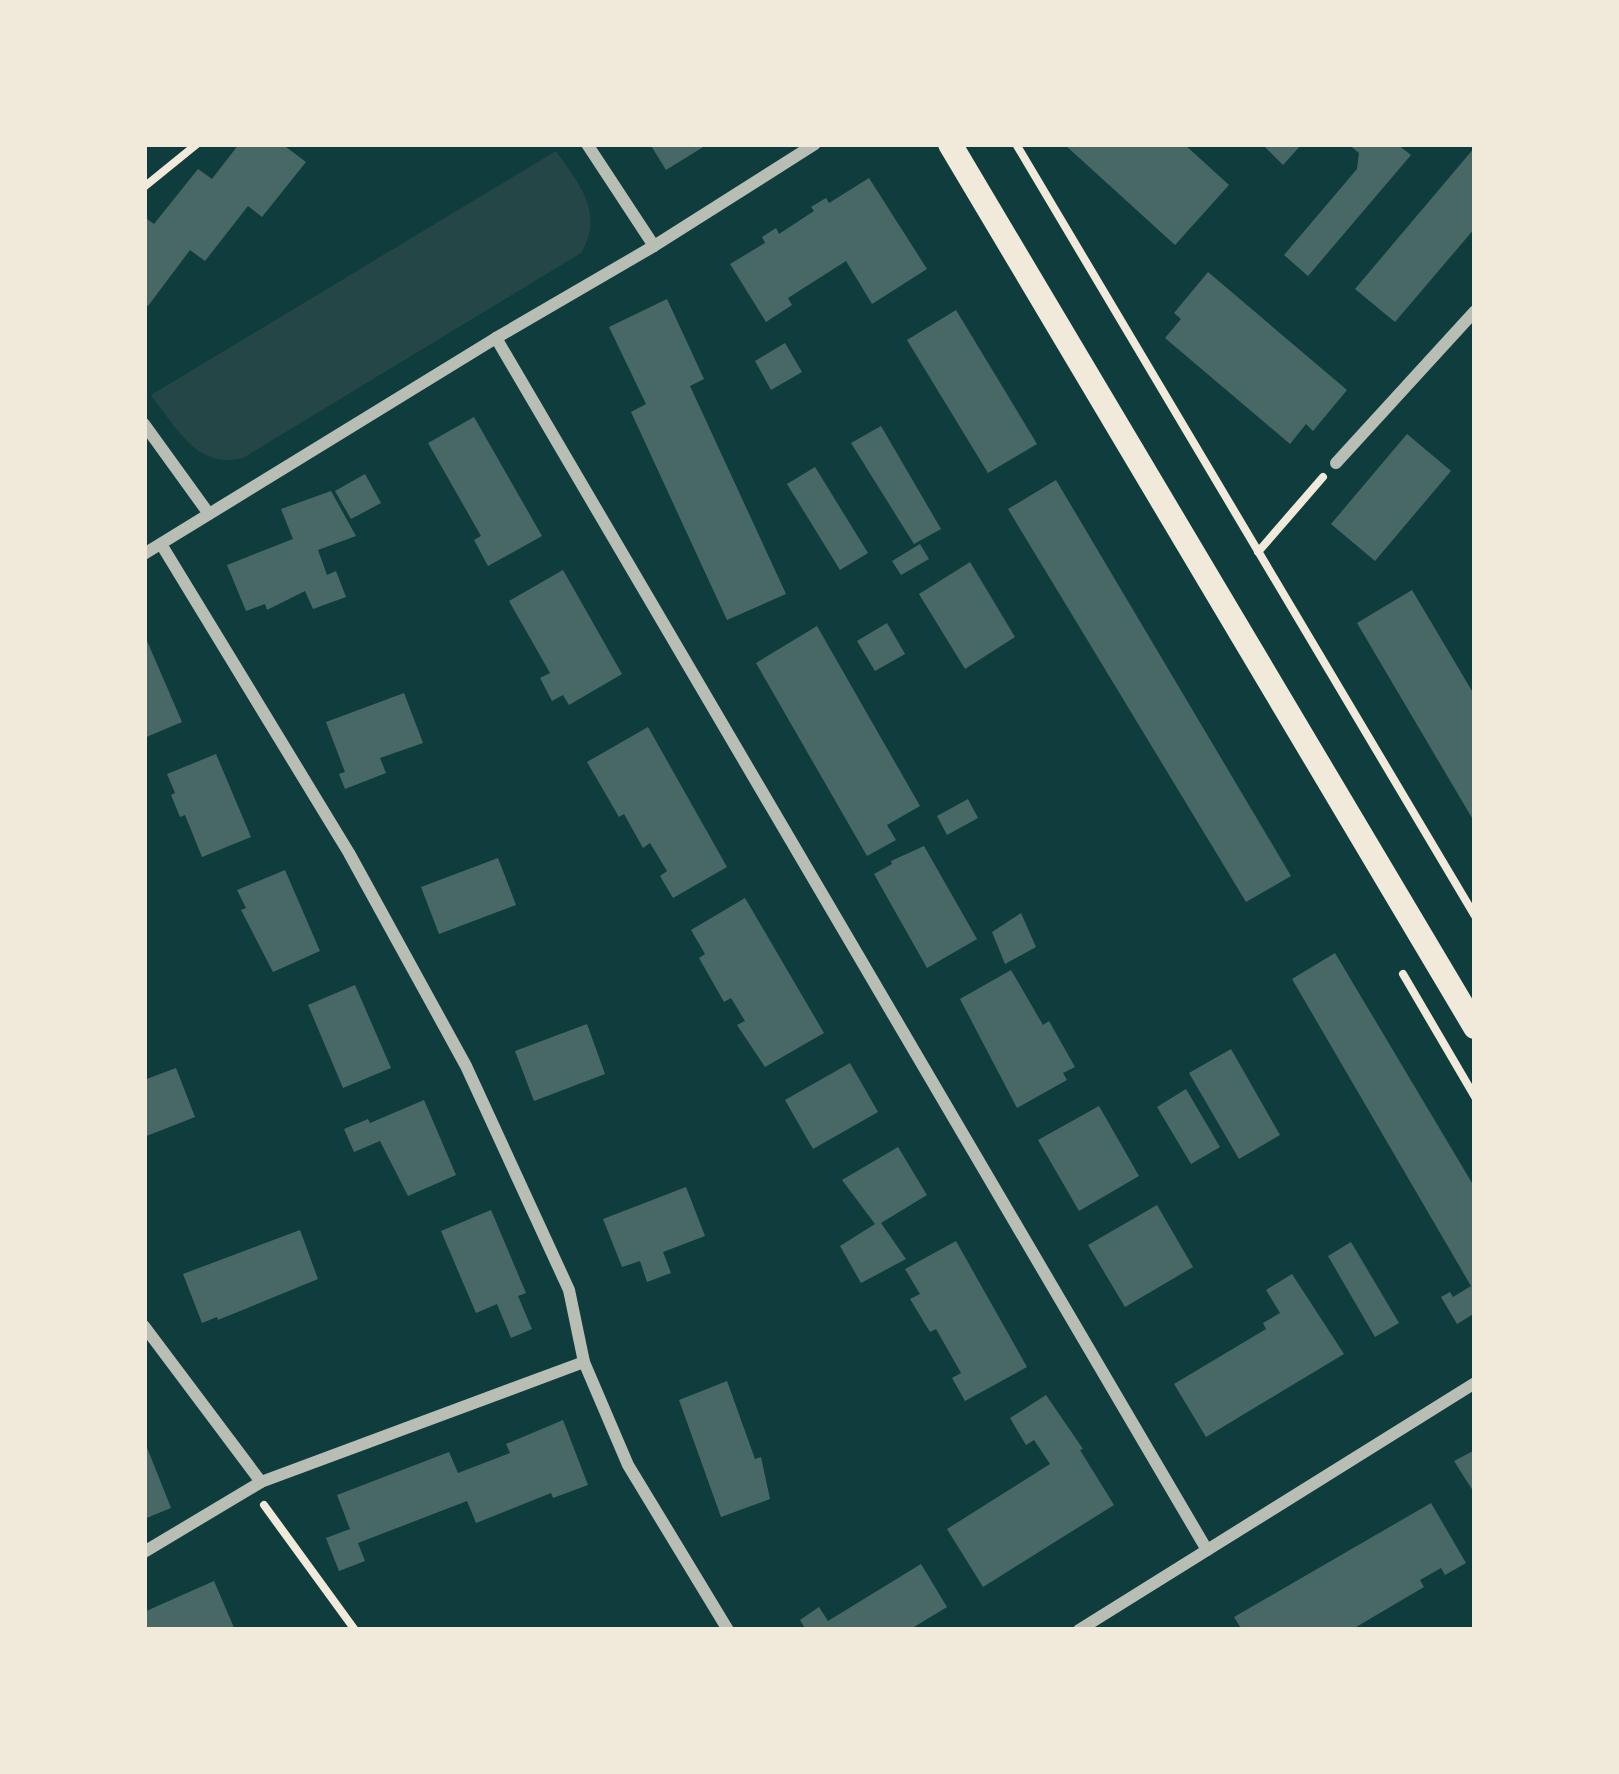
<svg xmlns="http://www.w3.org/2000/svg" width="1619" height="1774" font-family="Mulish,sans-serif">
<style>
.green{fill:#244646}
.building{fill:#486865}
.lines{fill:none;stroke-linecap:round;stroke-linejoin:round}
.path{stroke:#f1e9da;stroke-width:8}
.minor{stroke:#b8beb3;stroke-width:12}
.secondary{stroke:#f1e9da;stroke-width:24}
</style>
<rect width="100%" height="100%" fill="#0f3d3e"/>
<path class="green" d="M556 151C579 184 605 213 581 253L243 458C197 470 176 427 151 395Z"/>
<g class="building">
<polygon points="239,144 282,144 306,162 262,217 248,206 205,261 190,250 148,306 144,303 144,217 154,224 198,169 212,179"/>
<polygon points="650,144 708,144 666,170"/>
<polygon points="1064,144 1184,144 1229,185 1175,245"/>
<polygon points="1262,144 1302,144 1283,165"/>
<polygon points="1348,144 1397,144 1411,155 1308,276 1284,255 1357,169 1359,153"/>
<polygon points="1475,147 1475,228 1395,322 1355,289"/>
<polygon points="869,178 927,269 872,304 846,261 788,298 792,305 766,322 730,264 765,243 762,237 776,228 779,234 814,211 811,207 826,198 829,203"/>
<polygon points="1208,272 1347,390 1313,431 1306,424 1290,444 1165,338 1181,319 1174,313"/>
<polygon points="667,299 704,379 690,386 786,594 727,620 631,412 646,404 609,327"/>
<polygon points="956,310 1037,444 988,473 907,340"/>
<polygon points="785,343 802,372 771,390 755,361"/>
<polygon points="474,417 542,536 488,566 474,540 481,536 428,443"/>
<polygon points="881,426 941,529 914,544 851,443"/>
<polygon points="1407,434 1451,471 1375,561 1331,524"/>
<polygon points="815,467 868,553 840,570 787,484"/>
<polygon points="365,474 381,503 351,519 335,491"/>
<polygon points="1056,480 1291,876 1246,902 1008,509"/>
<polygon points="331,491 356,536 318,550 327,575 336,571 346,597 313,609 305,591 267,610 265,604 246,611 227,565 293,539 281,509"/>
<polygon points="920,544 929,559 901,575 892,561"/>
<polygon points="970,562 1015,637 965,669 919,594"/>
<polygon points="563,570 622,674 569,705 563,695 552,701 540,678 550,673 509,601"/>
<polygon points="1412,590 1475,696 1475,823 1357,623"/>
<polygon points="887,623 905,654 875,671 857,641"/>
<polygon points="817,626 920,806 887,825 896,840 867,856 756,663"/>
<polygon points="144,634 182,722 144,738"/>
<polygon points="404,693 423,743 380,758 386,773 345,789 339,774 345,772 326,722"/>
<polygon points="648,727 727,867 673,898 660,876 667,871 650,843 643,848 624,814 619,817 587,762"/>
<polygon points="216,754 251,837 202,857 185,815 180,817 171,795 175,793 167,774"/>
<polygon points="968,799 978,818 947,835 937,816"/>
<polygon points="924,846 977,939 927,968 874,874 892,864 891,861"/>
<polygon points="498,858 516,905 439,934 421,887"/>
<polygon points="285,870 320,951 273,972 241,910 246,908 237,890"/>
<polygon points="745,898 824,1033 765,1067 737,1025 745,1021 731,998 724,1002 699,958 705,954 691,930"/>
<polygon points="1021,913 1036,947 1005,964 992,932"/>
<polygon points="1335,953 1475,1188 1475,1313 1457,1324 1441,1297 1450,1292 1453,1297 1471,1286 1292,979"/>
<polygon points="1011,970 1043,1025 1049,1021 1075,1067 1063,1073 1067,1080 1017,1108 960,999"/>
<polygon points="355,985 391,1068 343,1088 308,1005"/>
<polygon points="587,1024 605,1074 534,1101 515,1051"/>
<polygon points="1231,1049 1280,1135 1239,1159 1189,1073"/>
<polygon points="850,1063 878,1112 813,1149 785,1100"/>
<polygon points="176,1068 195,1117 144,1137 144,1080"/>
<polygon points="1186,1089 1220,1147 1191,1164 1157,1107"/>
<polygon points="424,1100 456,1175 408,1196 380,1141 354,1152 344,1129 368,1119 370,1123"/>
<polygon points="1099,1106 1139,1176 1079,1211 1038,1140"/>
<polygon points="898,1147 927,1195 881,1223 906,1259 861,1283 840,1246 875,1224 842,1180"/>
<polygon points="686,1187 705,1236 663,1252 671,1273 647,1282 640,1261 622,1267 603,1219"/>
<polygon points="1157,1205 1193,1267 1125,1307 1088,1245"/>
<polygon points="491,1210 526,1293 518,1296 532,1329 511,1338 497,1304 476,1313 441,1231"/>
<polygon points="300,1230 318,1279 218,1320 217,1317 202,1323 183,1274"/>
<polygon points="956,1241 1027,1367 965,1401 952,1378 961,1373 936,1329 930,1332 910,1299 920,1294 905,1269"/>
<polygon points="1351,1242 1399,1323 1375,1337 1328,1256"/>
<polygon points="1292,1274 1344,1354 1206,1437 1174,1384 1266,1329 1263,1323 1280,1313 1266,1290"/>
<polygon points="727,1381 755,1459 761,1457 770,1499 721,1517 679,1400"/>
<polygon points="1046,1395 1083,1449 1080,1450 1114,1505 983,1587 947,1529 1050,1464 1034,1440 1026,1445 1010,1418"/>
<polygon points="563,1420 588,1485 553,1498 551,1493 476,1523 467,1501 358,1543 365,1561 339,1571 326,1538 350,1529 337,1495 449,1452 458,1473 510,1453 506,1444"/>
<polygon points="144,1440 171,1508 144,1519"/>
<polygon points="1475,1450 1475,1494 1454,1461"/>
<polygon points="1431,1503 1466,1563 1445,1575 1441,1568 1420,1580 1424,1587 1351,1630 1242,1630 1234,1617"/>
<polygon points="921,1564 947,1607 909,1630 806,1630 800,1620 819,1607 828,1621"/>
<polygon points="214,1581 235,1630 144,1630 144,1612"/>
</g>
<g class="lines">
<g class="path">
<polyline points="1016,144 1475,916"/>
<polyline points="144,187 197,144"/>
<polyline points="1258,552 1323,477"/>
<polyline points="1403,974 1475,1097"/>
<polyline points="264,1505 355,1630"/>
</g>
<g class="minor">
<polyline points="587,144 654,246"/>
<polyline points="496,338 1207,1550"/>
<polyline points="144,424 209,514"/>
<polyline points="1336,463 1475,311"/>
<polyline points="161,544 349,853 466,1066 569,1290 584,1362 628,1465 728,1630"/>
<polyline points="144,554 496,338 654,246 815,144"/>
<polyline points="144,1326 261,1482"/>
<polyline points="144,1552 261,1482 584,1362"/>
<polyline points="1079,1630 1475,1383"/>
</g>
<polyline class="secondary" points="950,144 1475,1027"/>
</g>
<rect width="1619" height="1774" fill="none" stroke="#f1e9da" stroke-width="294"/>
</svg>
